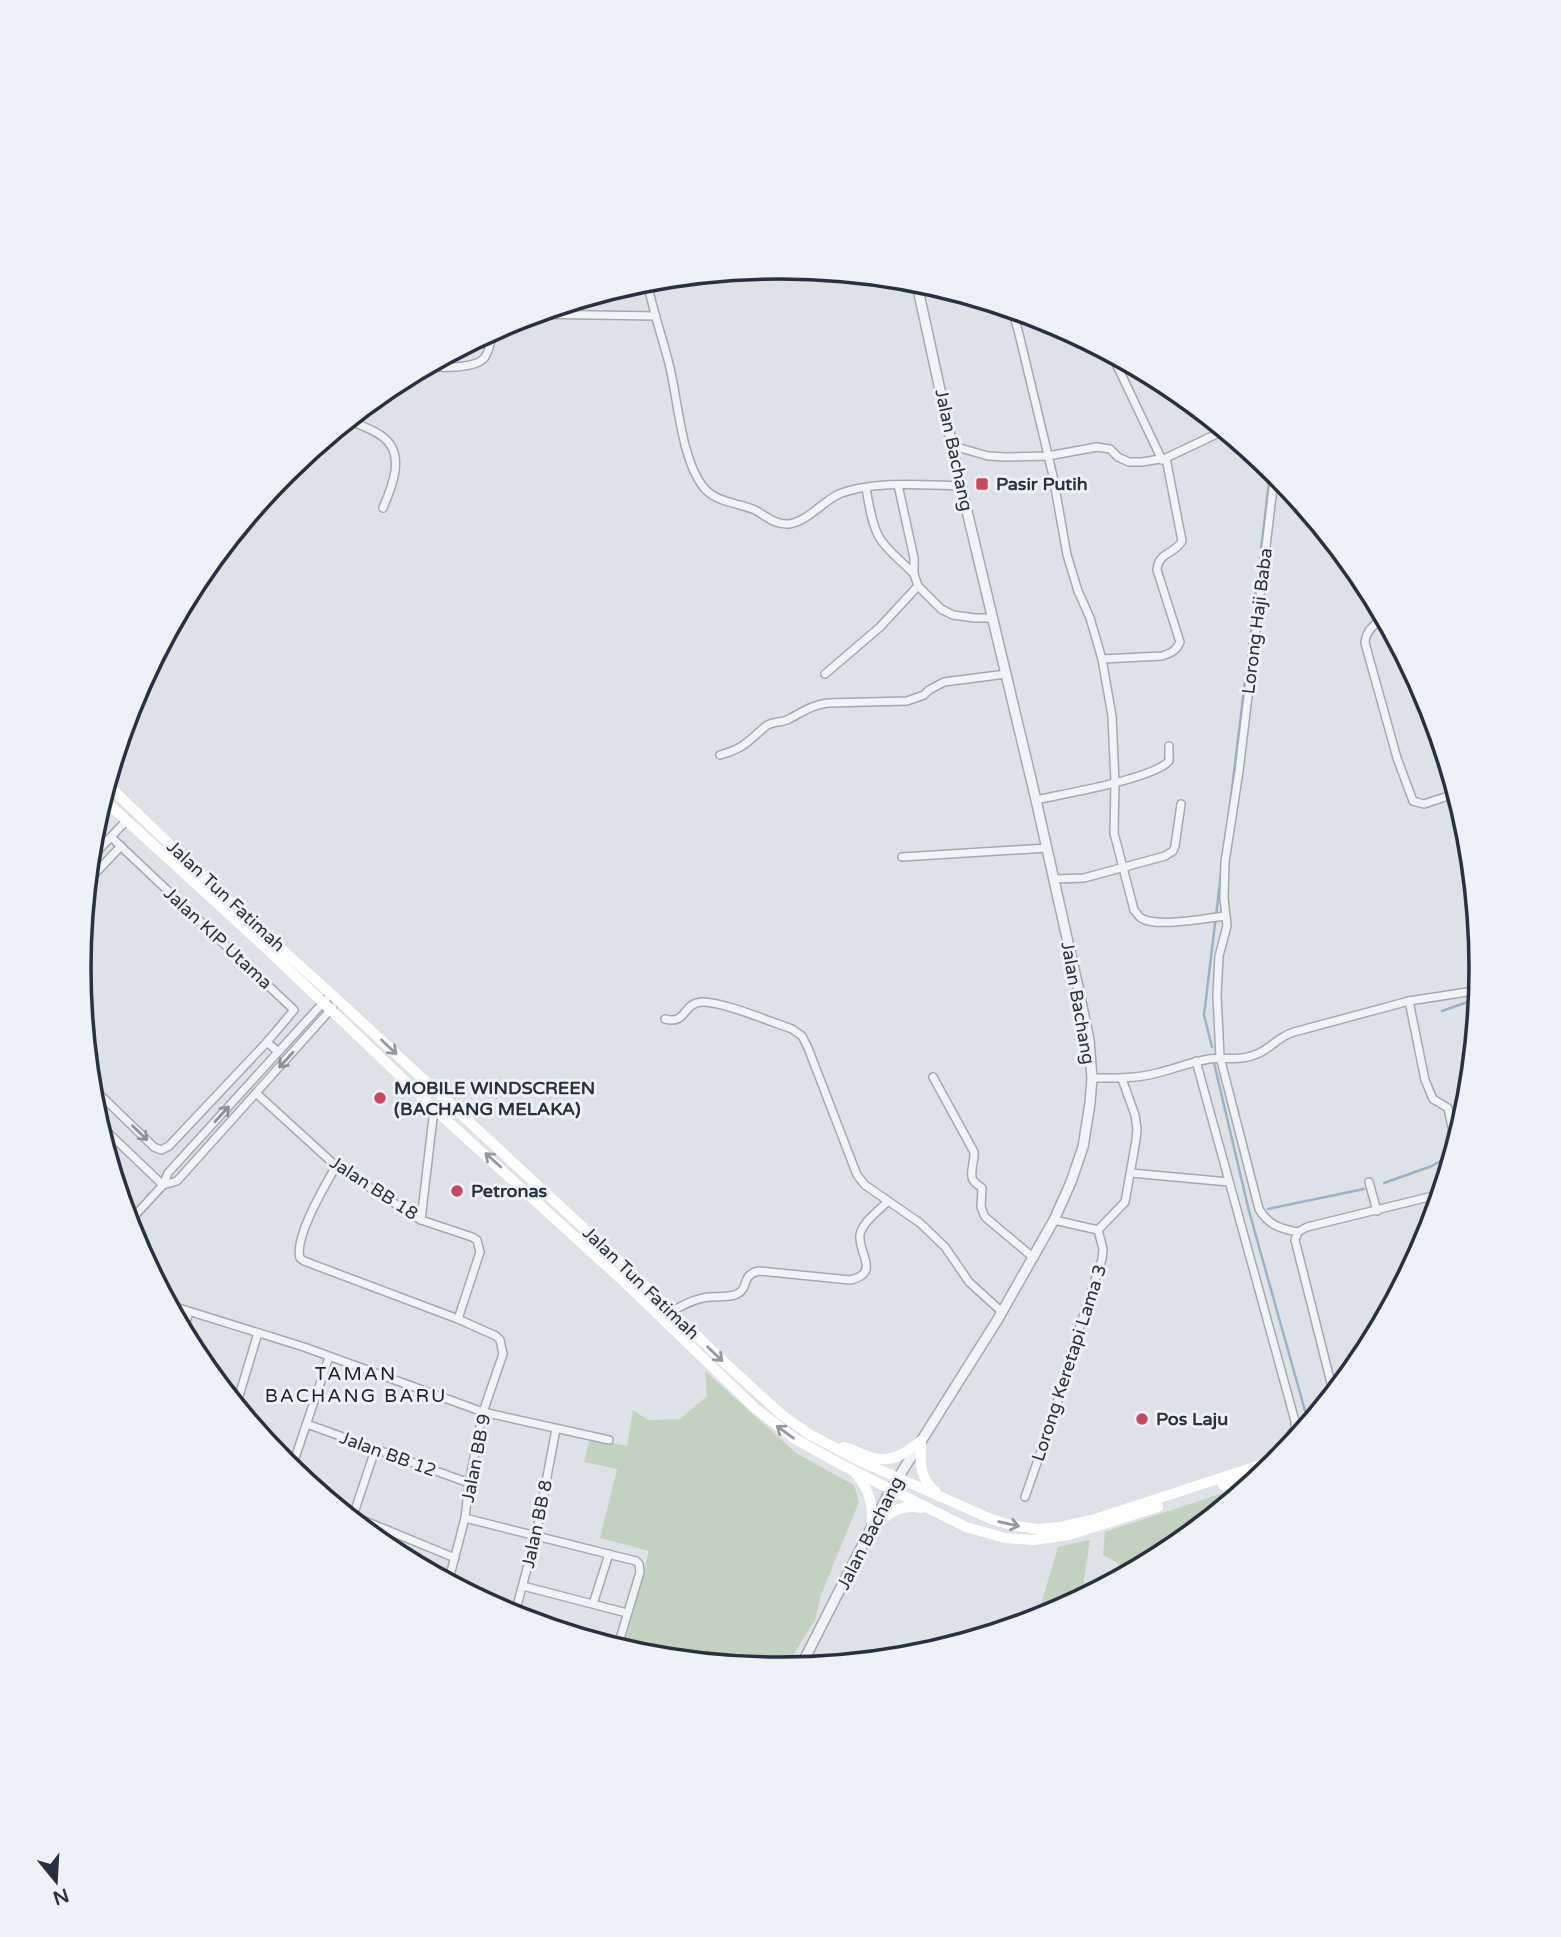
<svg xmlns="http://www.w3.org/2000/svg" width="1561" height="1937" font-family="'Varela Round',sans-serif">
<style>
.green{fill:#c5d1c0}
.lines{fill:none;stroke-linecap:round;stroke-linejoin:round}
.stream{stroke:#9bb1c6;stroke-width:2.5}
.minor-casing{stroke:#a4a9b1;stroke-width:10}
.tertiary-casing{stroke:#a4a9b1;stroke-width:12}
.minor{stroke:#f1f3f6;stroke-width:7}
.tertiary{stroke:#f1f3f6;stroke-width:9}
.secondary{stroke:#fff;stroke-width:10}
.oneway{stroke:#94989e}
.oneway2{stroke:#8c929a}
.poi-dot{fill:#c84860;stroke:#eef1f5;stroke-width:2.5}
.labels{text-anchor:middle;stroke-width:6;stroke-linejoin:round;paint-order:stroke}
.street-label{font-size:18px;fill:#28313d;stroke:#eef1f5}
.poi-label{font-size:18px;font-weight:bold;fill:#28313d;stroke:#eef1f5;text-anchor:start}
.neighbourhood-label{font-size:19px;letter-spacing:2px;fill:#1a222e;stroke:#eef1f5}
.rim{fill:none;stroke:#28313d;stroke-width:3.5}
</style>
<rect width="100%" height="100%" fill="#dee2e7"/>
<g class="green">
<polygon points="705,1371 796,1453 854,1485 859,1502 821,1595 815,1620 784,1670 643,1657 623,1650 649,1551 600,1538 617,1469 584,1462 590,1438 627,1446 633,1410 648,1420 680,1419 707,1396"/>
<polygon points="1256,1482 1170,1552 1134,1572 1103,1555 1105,1532"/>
<polygon points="1090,1540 1081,1600 1049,1617 1036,1621 1058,1547"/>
</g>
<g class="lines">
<g class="stream">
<polyline points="1228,822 1271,467"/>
<polyline points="1442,1011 1479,998"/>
<polyline points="1212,1047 1204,1015 1221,874"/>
<polyline points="1214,1063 1249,1211 1309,1425"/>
<polyline points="1384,1183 1432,1166 1455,1152"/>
<polyline points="1268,1209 1364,1189"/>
</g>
<defs>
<g id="minor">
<path d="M647 280C652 310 663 338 670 368 678 401 682 465 706 490 719 503 739 503 755 510 766 516 775 525 789 524 808 521 822 502 839 494 873 480 925 485 961 486"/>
<path d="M1012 309 1019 334 1053 476 1067 555 1078 591 1090 618 1102 659 1112 716 1115 782 1114 833 1134 910C1136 912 1139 917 1141 918 1156 928 1206 918 1225 916"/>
<polyline points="531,314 656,316"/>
<polyline points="1111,353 1162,460"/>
<path d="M426 366C440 368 477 369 485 357 490 350 491 339 493 330"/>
<path d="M348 420C359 425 373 429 383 437 406 454 392 487 383 508"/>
<polyline points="953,446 988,456 1005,457 1048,456 1097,447 1110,449 1118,457 1129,462 1142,462 1166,458 1225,430"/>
<path d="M1275 471 1239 771 1225 862 1224 898 1227 926 1219 956 1217 995 1220 1057 1259 1209C1268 1225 1281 1229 1298 1232"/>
<polyline points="898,485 914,558 914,574 918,586 941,609 953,615 975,618 992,618"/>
<path d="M866 488C869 504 871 522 879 537 887 551 903 562 914 574"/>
<path d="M1385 617C1374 625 1366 630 1365 643L1397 758 1413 801 1424 804 1457 793"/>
<path d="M1102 659 1162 656C1171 653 1176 651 1180 642L1157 570C1158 552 1175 554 1182 541L1166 458"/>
<polyline points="825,674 880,627 918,586"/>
<path d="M720 755C745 748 747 742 766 726 773 721 780 723 787 720 801 713 811 705 828 703L907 701 924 695 929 690 944 682 1006 674"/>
<path d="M1036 800C1063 794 1153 779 1169 761V746"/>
<polyline points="111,837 294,1010 267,1042 278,1052"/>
<polyline points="902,857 1047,848"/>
<polyline points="89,860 127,820"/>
<polyline points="1053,879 1084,878 1165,856 1173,851 1175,846 1181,804"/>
<polyline points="87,882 121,846"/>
<polyline points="1409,1001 1425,1080 1433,1099 1448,1108 1456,1147"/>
<path d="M665 1019C687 1025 682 1003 702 1002 721 1001 771 1022 792 1029L802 1036 808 1048 857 1175 865 1185 920 1223 945 1247 969 1282 1002 1312"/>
<polyline points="1196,1061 1295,1421 1295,1428 1286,1442"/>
<path d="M933 1077 974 1152C975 1160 969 1174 973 1180 975 1184 979 1185 982 1188L981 1207 985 1217 1034 1258"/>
<path d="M1092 1078C1114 1078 1135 1079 1157 1073 1174 1069 1191 1062 1209 1059 1225 1057 1242 1061 1257 1054 1272 1048 1277 1037 1294 1032L1409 1001 1480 990"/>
<polyline points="90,1085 154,1147 161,1150 169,1146 267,1042"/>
<polyline points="256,1093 336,1166 421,1220 472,1237 477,1240 480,1252 458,1319"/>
<polyline points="98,1123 163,1185"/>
<path d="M336 1166C325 1186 294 1237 300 1258L304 1261 458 1319 496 1336 500 1340 503 1354 483 1412 469 1483 465 1518 448 1583"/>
<polyline points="1131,1173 1229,1182"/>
<polyline points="1369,1182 1377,1211"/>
<polyline points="163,1185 177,1181 333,1007"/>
<polyline points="421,1220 434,1109"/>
<polyline points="128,1223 163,1185 168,1173 331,994"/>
<polyline points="1098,1230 1125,1202 1136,1140 1137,1129 1135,1115 1122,1079"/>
<polyline points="169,1305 304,1347 483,1412 609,1440"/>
<path d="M672 1311C684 1305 696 1298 709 1297 718 1296 729 1298 737 1294 750 1288 740 1275 759 1271L850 1280C881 1273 858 1254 860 1235 862 1222 880 1210 888 1201"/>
<polyline points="183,1332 189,1312"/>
<polyline points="1335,1394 1332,1387 1295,1240 1298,1232 1307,1227 1437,1195 1443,1192"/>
<polyline points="236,1406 258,1333"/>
<polyline points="307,1424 469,1483"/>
<polyline points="291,1470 329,1357"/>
<polyline points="1025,1497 1054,1414 1070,1357 1102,1259 1103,1249 1098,1230 1054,1220"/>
<polyline points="353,1516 455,1558"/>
<polyline points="465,1518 636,1561 639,1564 640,1572 617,1649"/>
<polyline points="352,1519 375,1450"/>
<polyline points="383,1546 388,1530"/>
<polyline points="523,1586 627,1613"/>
<polyline points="593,1604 609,1554"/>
<polyline points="514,1617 536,1535 556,1429"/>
</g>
<polyline id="tertiary" points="800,1668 891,1489 998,1319 1054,1220 1071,1182 1083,1147 1090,1103 1092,1078 1089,1040 1078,987 1036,800 961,486 916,280"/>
</defs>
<use href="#minor" class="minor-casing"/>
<use href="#tertiary" class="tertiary-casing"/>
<use href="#minor" class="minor"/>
<use href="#tertiary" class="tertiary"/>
<g class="secondary">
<polyline points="107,784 240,912 339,1001 629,1270 724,1362 782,1415 809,1434 860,1461 991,1519 1011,1525 1037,1529 1060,1527 1092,1520 1282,1458"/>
<polyline points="102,798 269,951 443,1117 622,1280 756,1409 795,1439 844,1466 966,1527 1005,1538 1033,1540 1069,1535 1158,1507"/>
<path d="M921 1441C920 1462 919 1478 936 1492"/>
<path d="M843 1447C854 1449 864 1456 875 1458 893 1463 908 1451 921 1441"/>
<path d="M856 1474C871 1491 873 1507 872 1529"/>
<polyline points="1223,1485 1270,1470"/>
<path d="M872 1529C886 1515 900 1503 922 1508"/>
</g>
</g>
<defs><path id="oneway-shaft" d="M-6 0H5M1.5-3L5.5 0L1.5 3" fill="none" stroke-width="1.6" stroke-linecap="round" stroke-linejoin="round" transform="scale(1.75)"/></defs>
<g class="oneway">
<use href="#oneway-shaft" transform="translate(389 1047) rotate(43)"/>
<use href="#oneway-shaft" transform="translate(493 1160) rotate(-138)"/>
<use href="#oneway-shaft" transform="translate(715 1354) rotate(44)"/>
<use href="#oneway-shaft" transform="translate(785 1432) rotate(-144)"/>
<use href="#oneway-shaft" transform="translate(1009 1524) rotate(13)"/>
</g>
<g class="oneway2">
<use href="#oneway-shaft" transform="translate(286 1060) rotate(132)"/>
<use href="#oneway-shaft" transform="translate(222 1114) rotate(-48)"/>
<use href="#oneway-shaft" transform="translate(140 1133) rotate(44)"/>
</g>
<g class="poi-dot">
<rect x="975" y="477" width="14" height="14" rx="3.5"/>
<circle cx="380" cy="1098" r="7"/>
<circle cx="457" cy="1191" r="7"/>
<circle cx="1142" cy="1419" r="7"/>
</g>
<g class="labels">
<g class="street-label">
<text transform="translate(954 450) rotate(78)" y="6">Jalan Bachang</text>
<text transform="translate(1257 621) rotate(-83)" y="6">Lorong Haji Baba</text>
<text transform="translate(226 896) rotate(43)" y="6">Jalan Tun Fatimah</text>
<text transform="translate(218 938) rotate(43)" y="6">Jalan KIP Utama</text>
<text transform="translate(1078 1003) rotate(80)" y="6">Jalan Bachang</text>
<text transform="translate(374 1188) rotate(33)" y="6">Jalan BB 18</text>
<text transform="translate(641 1283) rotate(44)" y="6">Jalan Tun Fatimah</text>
<text transform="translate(1069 1363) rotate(-72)" y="6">Lorong Keretapi Lama 3</text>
<text transform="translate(388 1454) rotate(20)" y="6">Jalan BB 12</text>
<text transform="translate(476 1458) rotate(-79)" y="6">Jalan BB 9</text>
<text transform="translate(537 1524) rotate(-78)" y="6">Jalan BB 8</text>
<text transform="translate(870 1533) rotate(-63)" y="6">Jalan Bachang</text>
</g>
<g class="poi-label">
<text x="996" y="490">Pasir Putih</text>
<text x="394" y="1094">MOBILE WINDSCREEN<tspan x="394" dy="21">(BACHANG MELAKA)</tspan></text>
<text x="471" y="1197">Petronas</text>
<text x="1156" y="1425">Pos Laju</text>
</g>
<g class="neighbourhood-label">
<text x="356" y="1380">TAMAN<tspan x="356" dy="22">BACHANG BARU</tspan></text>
</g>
</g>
<path d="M0 0H1561V1937H0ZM91 968a689 689 0 1 1 1378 0a689 689 0 1 1-1378 0Z" fill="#eef1f5" fill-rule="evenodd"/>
<path class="rim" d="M91 968a689 689 0 1 1 1378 0a689 689 0 1 1-1378 0Z"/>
<g transform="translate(56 1881) rotate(162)" stroke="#eef1f5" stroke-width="5" paint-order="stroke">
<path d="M0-5L12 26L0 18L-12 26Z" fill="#28313d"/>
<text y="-10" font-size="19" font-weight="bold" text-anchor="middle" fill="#28313d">N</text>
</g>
</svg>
